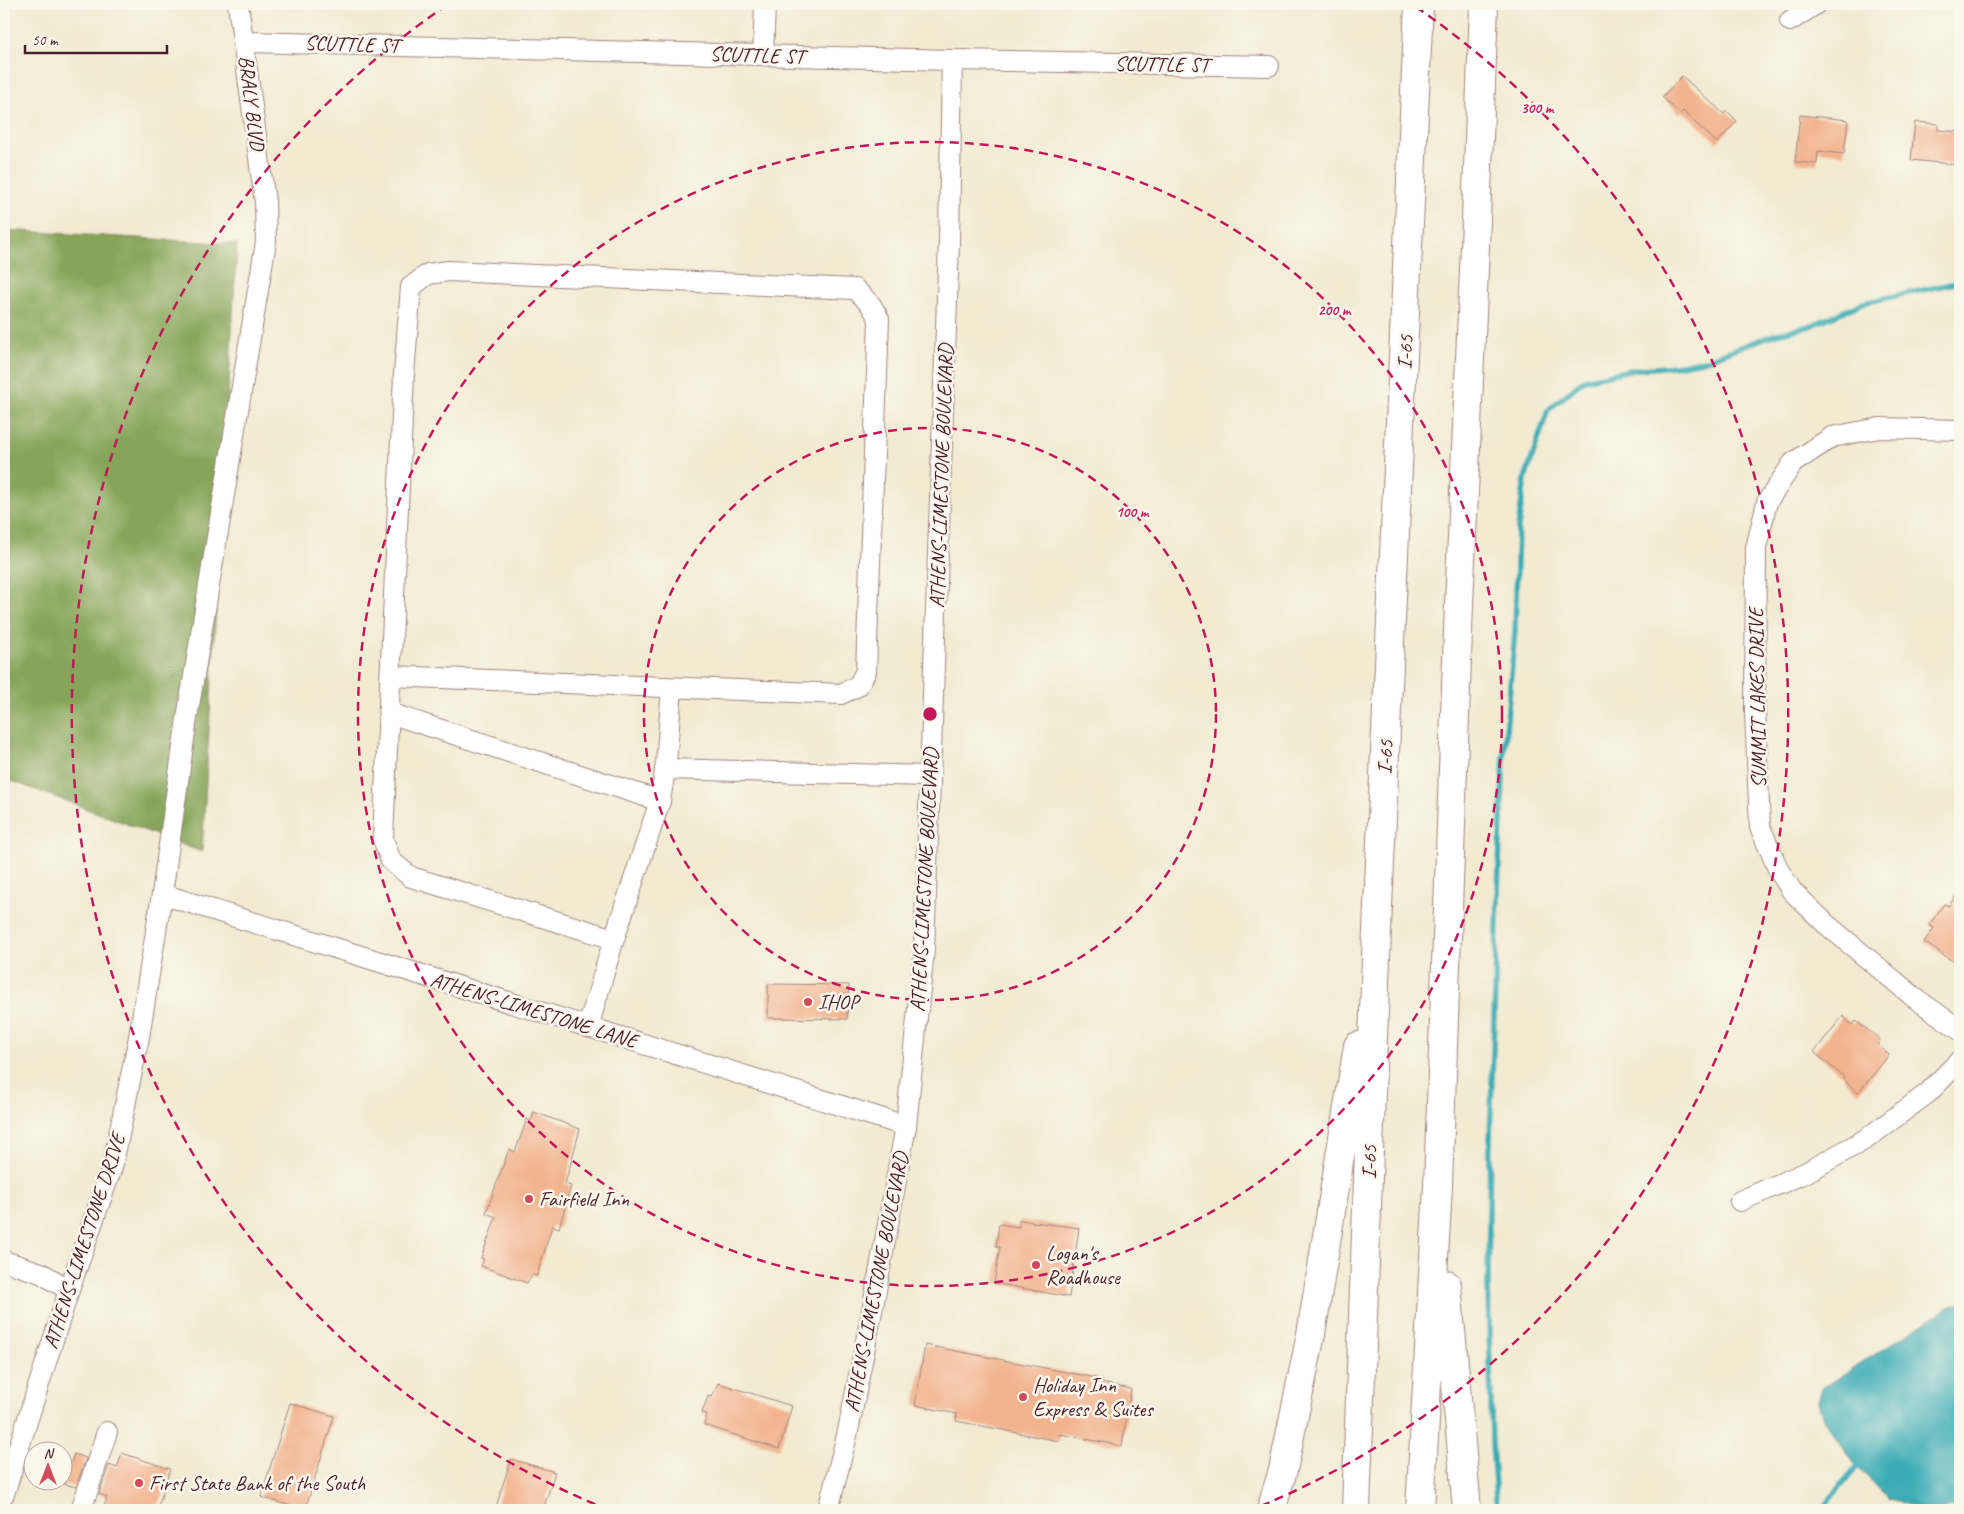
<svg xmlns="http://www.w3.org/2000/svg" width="1964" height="1514" font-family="Caveat,sans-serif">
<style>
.forest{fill:#86a559;stroke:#686242}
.water{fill:#3bacb5;stroke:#426670}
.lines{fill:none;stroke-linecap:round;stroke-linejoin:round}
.stream{stroke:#3bacb5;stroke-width:5.5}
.building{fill:#f2b48f}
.minor-casing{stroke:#9e847e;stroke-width:22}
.highway-casing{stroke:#9e847e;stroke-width:30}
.minor{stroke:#fff;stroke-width:20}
.highway{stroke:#fff;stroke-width:28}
.ring{fill:none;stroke:#c2185b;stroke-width:2.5;stroke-dasharray:9 6}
.poi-dot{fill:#d1495b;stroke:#fbf7ec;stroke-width:2}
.labels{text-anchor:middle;stroke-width:5;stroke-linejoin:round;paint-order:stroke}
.street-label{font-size:21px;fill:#4a1f2b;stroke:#fbf7ec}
.poi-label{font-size:21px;fill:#4a1f2b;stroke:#fbf7ec;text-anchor:start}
.centre{fill:#c2185b;stroke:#fbf7ec;stroke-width:2.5}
.ring-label{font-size:15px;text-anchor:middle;font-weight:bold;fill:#c2185b;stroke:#fbf7ec;stroke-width:5;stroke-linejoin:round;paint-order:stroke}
</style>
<rect width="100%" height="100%" fill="#fbf7ec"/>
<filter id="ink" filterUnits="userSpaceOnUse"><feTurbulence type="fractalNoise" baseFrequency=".02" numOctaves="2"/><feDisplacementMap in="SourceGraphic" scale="10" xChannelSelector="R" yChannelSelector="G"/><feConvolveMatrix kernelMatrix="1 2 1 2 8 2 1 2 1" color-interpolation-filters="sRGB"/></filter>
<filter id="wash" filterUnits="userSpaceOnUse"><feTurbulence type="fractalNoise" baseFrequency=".0096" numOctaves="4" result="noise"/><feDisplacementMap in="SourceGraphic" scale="20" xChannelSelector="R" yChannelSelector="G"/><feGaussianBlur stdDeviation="1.12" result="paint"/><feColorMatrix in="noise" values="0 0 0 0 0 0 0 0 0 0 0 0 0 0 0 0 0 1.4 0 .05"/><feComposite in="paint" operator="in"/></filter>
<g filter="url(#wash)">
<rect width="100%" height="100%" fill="#f2ead1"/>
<polygon class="forest" points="4,230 237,244 202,852 4,778"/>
<polygon class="water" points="1960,1303 1960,1503 1939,1510 1924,1510 1890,1500 1856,1466 1823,1419 1818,1402 1822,1388 1949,1307"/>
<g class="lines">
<g class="stream">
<polyline points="1498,1510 1496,1498 1492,1444 1488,1285 1490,1141 1499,865 1504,753 1515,631 1518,528 1525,479 1548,410 1584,380 1630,370 1675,366 1703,361 1773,335 1810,326 1863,303 1960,282"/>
<polyline points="1821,1510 1861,1461"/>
</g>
</g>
<g id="blocks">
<g class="building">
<polygon points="1682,76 1724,114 1727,111 1737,121 1717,143 1683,111 1680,114 1662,97"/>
<polygon points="1800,115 1848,120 1844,154 1818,151 1817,164 1795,162"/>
<polygon points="1915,122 1938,124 1938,130 1960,132 1960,165 1911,160"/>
<polygon points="1960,889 1960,966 1924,942 1934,928 1929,925 1944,904 1949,906"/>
<polygon points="768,984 849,985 847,1019 768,1018"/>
<polygon points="1843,1016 1852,1025 1856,1021 1880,1039 1877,1044 1889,1055 1858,1093 1843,1079 1844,1077 1814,1052"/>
<polygon points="534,1112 580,1129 565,1184 571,1186 559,1228 552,1226 537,1276 532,1275 527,1283 481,1266 484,1259 481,1258 496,1217 486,1213 509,1149 515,1152 527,1119 531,1121"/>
<polygon points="1019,1220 1079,1228 1069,1297 994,1283 1000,1247 996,1246 999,1224 1019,1227"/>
<polygon points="925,1345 1102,1379 1101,1383 1131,1389 1122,1446 1060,1434 1059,1441 956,1421 957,1414 915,1405"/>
<polygon points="718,1383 792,1406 779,1449 704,1425 707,1414 702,1413 708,1396 712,1397"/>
<polygon points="290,1403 334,1416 305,1510 261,1497"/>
<polygon points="122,1453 170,1469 157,1510 103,1510 107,1497 99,1494 109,1465 117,1468"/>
<polygon points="74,1454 86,1458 76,1487 64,1484"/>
<polygon points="511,1459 555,1472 543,1510 495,1510"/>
</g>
</g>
</g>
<g filter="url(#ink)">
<use href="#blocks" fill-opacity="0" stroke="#9e847e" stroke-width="1"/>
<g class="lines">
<defs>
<g id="minor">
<polyline points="1790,21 1816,4"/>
<polyline points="245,42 952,60 1269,66"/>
<polyline points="763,55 765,4"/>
<polyline points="1960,430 1879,428 1832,437 1793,463 1767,502 1756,548 1755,711 1760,827 1779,871 1792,891 1826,924 1915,998 1960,1030"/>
<polyline points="390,676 841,694 858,686 866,671 879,319 871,305 855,289 448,271 428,274 411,287 404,374 383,839 391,861 411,877 614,939"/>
<polyline points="389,713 660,801"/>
<polyline points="665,769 930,776"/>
<polyline points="162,894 906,1126"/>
<polyline points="588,1027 614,939 660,801 666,764 672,688"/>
<polyline points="1740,1201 1807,1172 1866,1139 1928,1093 1960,1060"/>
<polyline points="4,1261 41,1273 69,1290"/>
<polyline points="4,1494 69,1290 112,1167 116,1149 139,1037 162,894 187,718 266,242 265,202 238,4"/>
<polyline points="81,1510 107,1432"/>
<polyline points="828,1510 848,1431 874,1301 906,1126 924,950 949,242 952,60"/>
</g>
<g id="highway">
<polyline points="1447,1285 1467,1510"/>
<polyline points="1271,1510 1283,1470 1311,1334 1358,1046"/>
<polyline points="1356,1510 1377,929 1419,4"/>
<polyline points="1420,1510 1438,1186 1459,604 1475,247 1484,4"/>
</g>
</defs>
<use href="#minor" class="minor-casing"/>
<use href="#highway" class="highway-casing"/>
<use href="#minor" class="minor"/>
<use href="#highway" class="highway"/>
</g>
</g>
<g class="ring">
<circle cx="930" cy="714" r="286"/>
<circle cx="930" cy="714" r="572"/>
<path d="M609 1510A858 858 0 0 1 444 7M1416 7A858 858 0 0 1 1251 1510"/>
</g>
<g class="poi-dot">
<circle cx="808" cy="1002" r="5"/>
<circle cx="529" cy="1199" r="5"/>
<circle cx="1036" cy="1265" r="5"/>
<circle cx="1023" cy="1397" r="5"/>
<circle cx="139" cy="1483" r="5"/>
</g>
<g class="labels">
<g class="street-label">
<text transform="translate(352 44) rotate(2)" y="7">SCUTTLE ST</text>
<text transform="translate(757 55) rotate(2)" y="7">SCUTTLE ST</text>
<text transform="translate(1162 64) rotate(1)" y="7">SCUTTLE ST</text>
<text transform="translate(252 103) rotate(83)" y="7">BRALY BLVD</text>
<text transform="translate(1405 352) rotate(-87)" y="7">I-65</text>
<text transform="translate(941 476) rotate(-88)" y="7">ATHENS-LIMESTONE BOULEVARD</text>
<text transform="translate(1757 698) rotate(-91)" y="7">SUMMIT LAKES DRIVE</text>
<text transform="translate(1385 757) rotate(-87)" y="7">I-65</text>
<text transform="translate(924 880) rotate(-87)" y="7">ATHENS-LIMESTONE BOULEVARD</text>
<text transform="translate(534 1010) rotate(17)" y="7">ATHENS-LIMESTONE LANE</text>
<text transform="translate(1369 1162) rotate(-88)" y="7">I-65</text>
<text transform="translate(84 1241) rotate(-72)" y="7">ATHENS-LIMESTONE DRIVE</text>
<text transform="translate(876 1282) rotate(-79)" y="7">ATHENS-LIMESTONE BOULEVARD</text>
</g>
<g class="poi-label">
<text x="818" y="1009">IHOP</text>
<text x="539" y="1206">Fairfield Inn</text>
<text x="1046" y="1260">Logan's<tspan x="1046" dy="24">Roadhouse</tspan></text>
<text x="1033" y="1392">Holiday Inn<tspan x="1033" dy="24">Express &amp; Suites</tspan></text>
<text x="149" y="1490">First State Bank of the South</text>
</g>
</g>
<circle cx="930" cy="714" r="8" class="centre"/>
<g class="ring-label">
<text x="1537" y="113">300 m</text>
<text x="1334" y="315">200 m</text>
<text x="1132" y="517">100 m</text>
</g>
<rect width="1964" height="1514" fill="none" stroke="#fbf7ec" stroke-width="20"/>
<g transform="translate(48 1466)"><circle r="24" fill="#fbf7ec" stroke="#b4a19f"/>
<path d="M0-4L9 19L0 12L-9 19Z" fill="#d1495b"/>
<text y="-8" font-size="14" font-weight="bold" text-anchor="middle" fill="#4a1f2b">N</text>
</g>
<path d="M25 45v8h142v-8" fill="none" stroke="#4a1f2b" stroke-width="2.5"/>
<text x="32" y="45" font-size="15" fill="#4a1f2b" stroke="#fbf7ec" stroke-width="4" paint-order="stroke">50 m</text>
</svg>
